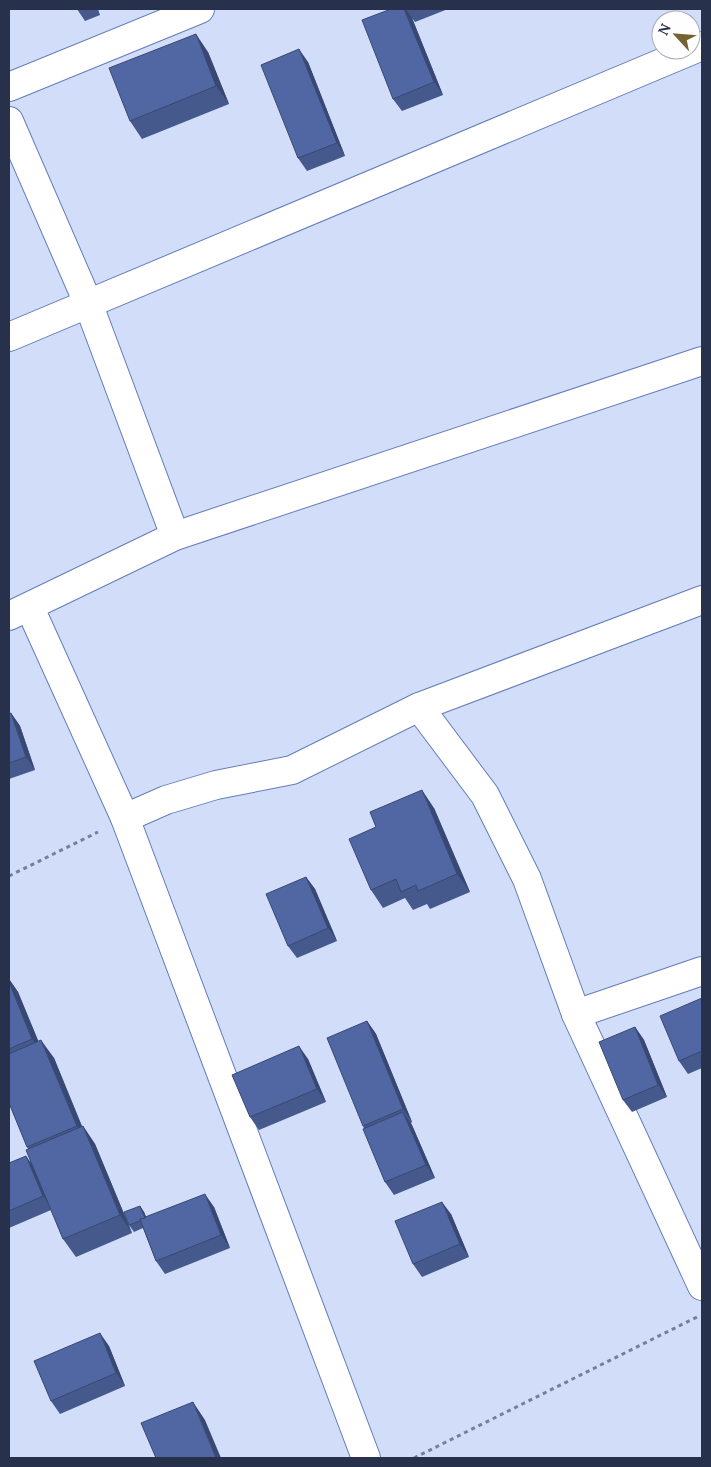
<svg xmlns="http://www.w3.org/2000/svg" width="711" height="1467" font-family="'PT Serif',serif">
<style>
.lines{fill:none;stroke-linecap:round;stroke-linejoin:round}
.minor-casing{stroke:#647cba;stroke-width:30}
.path{stroke:#747f9b;stroke-width:3;stroke-dasharray:4 4;stroke-linecap:butt}
.minor{stroke:#fff;stroke-width:28}
.wall{fill:#45598c}
.shaded-wall{fill:#384872}
.building{fill:#5067a3;stroke:#384872}
</style>
<rect width="100%" height="100%" fill="#d1ddf9"/>
<g class="lines">
<defs>
<g id="minor">
<polyline points="9,87 200,9"/>
<polyline points="9,121 88,303 175,536"/>
<polyline points="9,337 702,46"/>
<polyline points="30,608 125,818 366,1458"/>
<polyline points="9,616 175,536 702,361"/>
<polyline points="419,707 702,600"/>
<polyline points="125,818 166,800 216,785 292,770 419,707 485,795 527,879 576,1014 702,1286"/>
<polyline points="576,1014 702,971"/>
</g>
</defs>
<use href="#minor" class="minor-casing"/>
<g class="path">
<polyline points="9,876 98,832"/>
<polyline points="414,1458 697,1317"/>
</g>
<use href="#minor" class="minor"/>
</g>
<g class="wall">
<polygon points="77,9 98,9 100,15 85,21"/>
<polygon points="391,9 448,9 415,22 412,18 443,95 402,111 393,99"/>
<polygon points="208,52 229,104 142,139 130,121"/>
<polygon points="308,62 345,156 307,171 298,158"/>
<polygon points="11,713 20,726 35,770 9,779 9,714"/>
<polygon points="434,808 470,892 430,909 427,904 413,910 405,898 383,908 371,890"/>
<polygon points="306,877 315,889 337,941 297,958 288,946"/>
<polygon points="9,979 18,992 38,1041 54,1058 82,1126 83,1126 95,1144 132,1233 76,1257 63,1239 51,1210 9,1228 9,1163 32,1164 28,1149 9,1103"/>
<polygon points="702,998 702,1068 688,1074 679,1061"/>
<polygon points="367,1021 376,1034 412,1122 411,1123 435,1178 394,1195 385,1182 363,1126"/>
<polygon points="635,1027 644,1040 667,1097 632,1112 623,1100"/>
<polygon points="308,1059 326,1102 259,1130 250,1117"/>
<polygon points="140,1206 144,1212 146,1217 214,1207 230,1248 165,1274 156,1261 143,1228 134,1232 129,1225"/>
<polygon points="451,1214 469,1257 422,1277 413,1264"/>
<polygon points="109,1346 125,1386 60,1414 51,1401"/>
</g>
<g class="shaded-wall">
<polygon points="404,9 406,9 412,18 443,95 434,82"/>
<polygon points="196,34 208,52 229,104 216,86"/>
<polygon points="299,49 308,62 345,156 337,143"/>
<polygon points="11,713 20,726 35,770 26,757"/>
<polygon points="422,790 434,808 470,892 457,874"/>
<polygon points="306,877 315,889 337,941 328,928"/>
<polygon points="9,979 18,992 45,1057 32,1039 9,982"/>
<polygon points="367,1021 376,1034 412,1122 403,1109"/>
<polygon points="635,1027 644,1040 667,1097 658,1085"/>
<polygon points="41,1040 54,1058 89,1144 77,1126"/>
<polygon points="299,1046 308,1059 326,1102 317,1089"/>
<polygon points="403,1112 412,1125 435,1178 426,1165"/>
<polygon points="83,1126 95,1144 132,1233 120,1215"/>
<polygon points="26,1156 35,1168 52,1209 43,1196"/>
<polygon points="205,1194 214,1207 230,1248 221,1235"/>
<polygon points="442,1202 451,1214 469,1257 460,1244"/>
<polygon points="140,1206 144,1212 150,1226 145,1219"/>
<polygon points="100,1333 109,1346 125,1386 116,1373"/>
<polygon points="193,1402 205,1420 221,1458 216,1458"/>
</g>
<g class="building">
<polygon points="391,9 404,9 434,82 393,99 362,20"/>
<polygon points="196,34 216,86 130,121 109,68"/>
<polygon points="299,49 337,143 298,158 261,65"/>
<polygon points="11,713 26,757 9,763 9,714"/>
<polygon points="422,790 457,874 418,891 416,885 401,892 396,879 371,890 349,839 376,827 370,812"/>
<polygon points="306,877 328,928 288,946 266,894"/>
<polygon points="9,982 32,1039 9,1049"/>
<polygon points="702,998 702,1051 679,1061 660,1016"/>
<polygon points="367,1021 403,1109 363,1126 327,1038"/>
<polygon points="635,1027 658,1085 623,1100 599,1042"/>
<polygon points="41,1040 77,1126 27,1147 9,1103 9,1054"/>
<polygon points="299,1046 317,1089 250,1117 232,1075"/>
<polygon points="403,1112 426,1165 385,1182 363,1129"/>
<polygon points="83,1126 120,1215 63,1239 26,1150"/>
<polygon points="26,1156 43,1196 9,1211 9,1163"/>
<polygon points="205,1194 221,1235 156,1261 140,1219"/>
<polygon points="442,1202 460,1244 413,1264 395,1221"/>
<polygon points="140,1206 145,1218 140,1219 140,1221 129,1225 124,1212"/>
<polygon points="100,1333 116,1373 51,1401 34,1361"/>
<polygon points="193,1402 216,1458 156,1458 141,1423"/>
</g>
<rect width="711" height="1467" fill="none" stroke="#27314c" stroke-width="20"/>
<g transform="translate(676 35) rotate(296)"><circle r="24" fill="#fefefe" stroke="#a8acb7"/>
<path d="M0-4L9 19L0 12L-9 19Z" fill="#766231"/>
<text y="-8" font-size="14" font-weight="bold" text-anchor="middle" fill="#27314c">N</text>
</g>
</svg>
